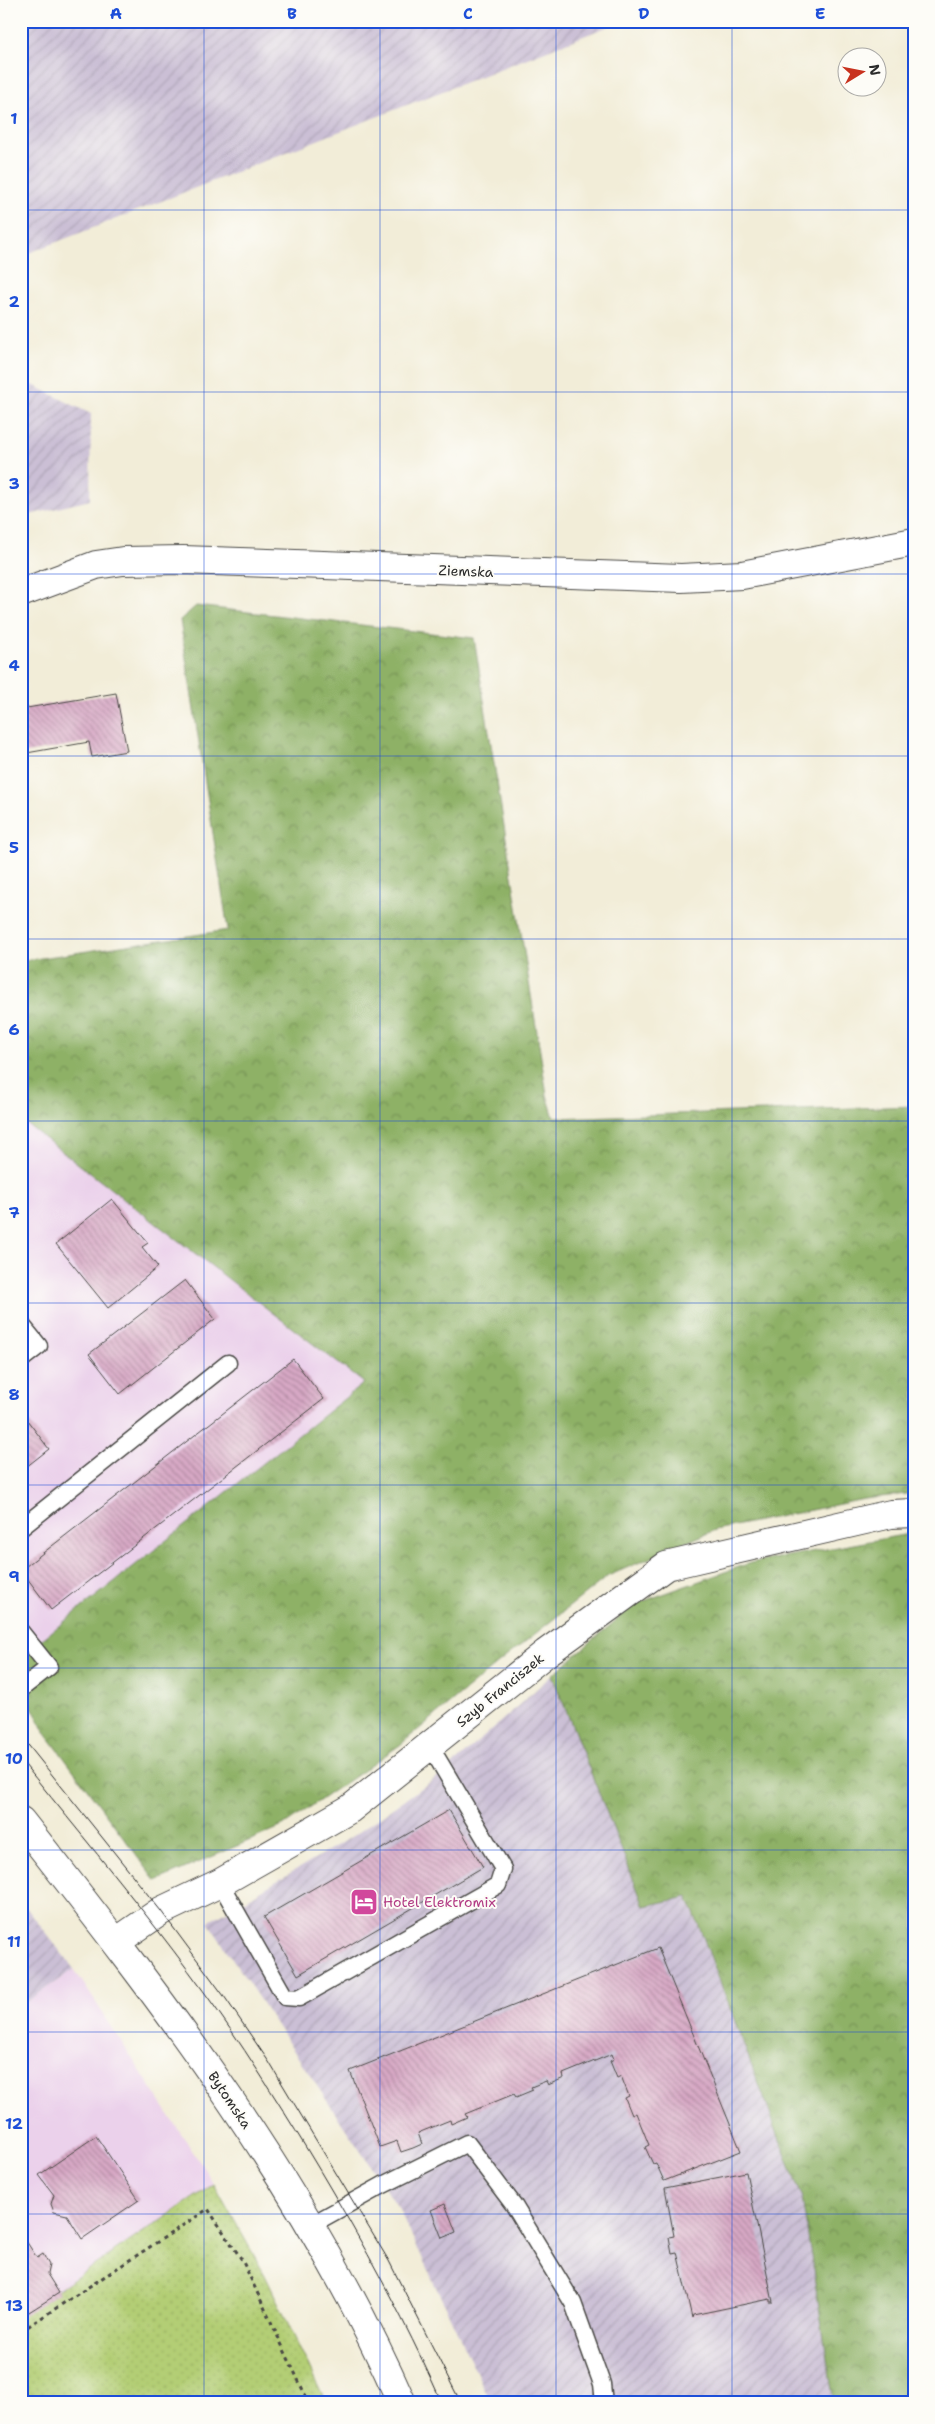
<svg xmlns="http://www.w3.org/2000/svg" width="935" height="2424" font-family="'Shantell Sans',sans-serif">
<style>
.built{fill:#ebd1eb}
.industrial{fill:url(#industrial-furrows)}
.forest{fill:url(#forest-crowns);stroke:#5c6e48}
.garden{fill:url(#garden-dots);stroke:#6f7c50}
.building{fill:url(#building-back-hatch)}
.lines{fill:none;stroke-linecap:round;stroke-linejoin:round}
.service-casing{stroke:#494845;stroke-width:19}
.minor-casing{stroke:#494845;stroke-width:30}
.tertiary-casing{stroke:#494845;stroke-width:30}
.path{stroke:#494845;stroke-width:3;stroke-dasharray:4 4;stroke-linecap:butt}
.service{stroke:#fff;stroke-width:16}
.minor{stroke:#fff;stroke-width:28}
.tertiary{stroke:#fff;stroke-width:28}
.tram{stroke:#2b2b2b;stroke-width:1}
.grid{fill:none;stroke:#1d4ed8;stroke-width:1;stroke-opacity:0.55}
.labels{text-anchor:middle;stroke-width:4;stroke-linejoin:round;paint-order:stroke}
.street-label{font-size:14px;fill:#2b2b2b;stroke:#fdfcf7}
.hotel-label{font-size:14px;fill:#b23c85;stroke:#fdfcf7;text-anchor:start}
.neatline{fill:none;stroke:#1d4ed8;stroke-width:2}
.grid-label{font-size:16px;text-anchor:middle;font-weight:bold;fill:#1d4ed8}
</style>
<defs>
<pattern id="industrial-furrows" width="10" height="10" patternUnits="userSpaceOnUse" patternTransform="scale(1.25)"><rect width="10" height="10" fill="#cbbfd5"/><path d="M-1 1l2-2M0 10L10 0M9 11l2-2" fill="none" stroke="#aea4b7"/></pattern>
<pattern id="forest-crowns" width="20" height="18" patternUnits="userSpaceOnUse" patternTransform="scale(1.25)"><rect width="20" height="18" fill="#8eb166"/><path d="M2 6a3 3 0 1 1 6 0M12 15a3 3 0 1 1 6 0" fill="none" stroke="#749054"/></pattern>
<pattern id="garden-dots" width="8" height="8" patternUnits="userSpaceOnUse" patternTransform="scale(1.25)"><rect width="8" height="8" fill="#b3ce74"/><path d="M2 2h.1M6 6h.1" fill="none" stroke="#9ab165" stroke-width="1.8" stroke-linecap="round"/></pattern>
<pattern id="building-back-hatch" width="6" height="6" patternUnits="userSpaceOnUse" patternTransform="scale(1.25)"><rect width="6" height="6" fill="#d7a8c5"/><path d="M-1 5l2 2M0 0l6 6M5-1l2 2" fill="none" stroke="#af89a0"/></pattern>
</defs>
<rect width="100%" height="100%" fill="#fdfcf7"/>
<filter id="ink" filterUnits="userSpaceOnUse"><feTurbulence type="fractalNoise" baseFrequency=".02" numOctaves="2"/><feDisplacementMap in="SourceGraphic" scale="10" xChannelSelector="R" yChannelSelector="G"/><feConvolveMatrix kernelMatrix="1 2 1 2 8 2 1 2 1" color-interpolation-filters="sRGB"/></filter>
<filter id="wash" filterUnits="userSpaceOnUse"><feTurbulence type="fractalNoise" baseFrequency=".0096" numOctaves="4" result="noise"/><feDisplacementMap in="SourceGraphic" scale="20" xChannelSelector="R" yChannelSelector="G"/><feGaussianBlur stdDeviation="1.12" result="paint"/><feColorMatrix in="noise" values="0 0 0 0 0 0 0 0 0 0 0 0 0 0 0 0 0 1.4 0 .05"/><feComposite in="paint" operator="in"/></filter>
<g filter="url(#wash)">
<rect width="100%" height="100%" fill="#f2edd8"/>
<g class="built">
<polygon points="21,1120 364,1383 21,1656"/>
<polygon points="74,1969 214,2184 21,2315 21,2006"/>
</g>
<g class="industrial">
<polygon points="21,21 622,21 21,256"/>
<polygon points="21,379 91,414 90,500 21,517"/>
<polygon points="552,1675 644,1906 687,1896 802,2198 834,2403 491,2403 399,2209 208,1922 351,1837 446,1771"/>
<polygon points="21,1901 74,1969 21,2006"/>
</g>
<g class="forest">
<polygon points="196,606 474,638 547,1095 554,1118 914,1106 914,1493 864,1499 715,1530 608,1576 497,1664 400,1745 283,1826 156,1881 47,1735 21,1687 21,1656 364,1383 21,1120 21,961 228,930 180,620"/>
<polygon points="914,1533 914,2403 834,2403 802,2198 688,1897 644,1906 552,1675 635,1604 750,1563"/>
</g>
<polygon class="garden" points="214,2184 265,2275 326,2403 21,2403 21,2315"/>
<g id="blocks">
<g class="building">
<polygon points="116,693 127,751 92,757 89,742 21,754 21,709"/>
<polygon points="112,1199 148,1243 142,1247 158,1267 108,1308 56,1244"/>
<polygon points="185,1280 215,1319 120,1394 89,1354"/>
<polygon points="293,1359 324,1399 51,1610 21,1570"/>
<polygon points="21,1412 49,1449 21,1471"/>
<polygon points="449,1810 483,1867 298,1975 264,1917"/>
<polygon points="658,1948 741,2151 664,2181 656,2163 653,2164 645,2147 649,2145 636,2113 632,2115 625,2098 629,2096 621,2076 617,2078 610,2061 614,2059 612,2054 563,2074 564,2078 548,2085 546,2081 531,2087 533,2090 516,2097 514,2094 465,2114 467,2117 451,2124 450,2120 418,2133 422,2144 413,2148 401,2152 397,2141 380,2147 350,2071"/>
<polygon points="96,2136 139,2200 82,2239 67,2215 54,2212 51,2204 54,2195 39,2175"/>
<polygon points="746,2172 773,2302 770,2302 770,2299 693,2315 692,2318 677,2252 672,2253 669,2237 674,2236 665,2188"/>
<polygon points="445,2204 456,2232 442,2238 431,2210"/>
<polygon points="21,2233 37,2258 43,2254 49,2265 47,2274 59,2293 21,2317"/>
</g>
</g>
</g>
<g filter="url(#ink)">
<use href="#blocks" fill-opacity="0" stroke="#494845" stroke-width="1"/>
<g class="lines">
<defs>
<g id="service">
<polyline points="21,1324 39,1346 21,1360"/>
<polyline points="21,1528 228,1363"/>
<polyline points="21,1632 49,1667 21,1689"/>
<polyline points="220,1883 285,1997 299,1998 498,1885 503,1869 430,1746"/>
<polyline points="309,2226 383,2185 467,2143 513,2204 573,2303 602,2384 604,2403"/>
</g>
<polyline id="minor" points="116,1942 161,1911 220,1883 350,1809 546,1653 666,1566 891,1514 914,1513"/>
<g id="tertiary">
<polyline points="21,593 96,565 123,561 183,560 681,578 742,575 914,542"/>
<path d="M21 1821C165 2003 308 2189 402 2403"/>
</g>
</defs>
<use href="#service" class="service-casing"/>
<use href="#minor" class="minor-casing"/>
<use href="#tertiary" class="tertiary-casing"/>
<polyline class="path" points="21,2331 208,2209 242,2260 309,2403"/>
<use href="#service" class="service"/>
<use href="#minor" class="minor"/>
<use href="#tertiary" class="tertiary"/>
<g class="tram">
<polyline points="21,1736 161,1911 224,1996 269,2062 389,2261 461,2403"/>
<path d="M21 1760C102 1861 188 1961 258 2071 325 2175 392 2290 442 2403"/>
</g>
</g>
</g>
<path class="grid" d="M204 21V2403M380 21V2403M556 21V2403M732 21V2403M21 210H914M21 392H914M21 574H914M21 756H914M21 939H914M21 1121H914M21 1303H914M21 1485H914M21 1668H914M21 1850H914M21 2032H914M21 2214H914"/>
<defs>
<symbol id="hotel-square" viewBox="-11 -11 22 22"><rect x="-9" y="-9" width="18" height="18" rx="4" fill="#d1479c" stroke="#fdfcf7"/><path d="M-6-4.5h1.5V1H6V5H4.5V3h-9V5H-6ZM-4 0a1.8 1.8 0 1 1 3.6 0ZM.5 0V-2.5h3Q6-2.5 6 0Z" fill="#fff"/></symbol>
</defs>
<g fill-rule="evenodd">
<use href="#hotel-square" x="348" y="1886" width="32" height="32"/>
</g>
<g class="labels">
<g class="street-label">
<text transform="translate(466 571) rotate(2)" y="5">Ziemska</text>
<text transform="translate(500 1690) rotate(-39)" y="5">Szyb Franciszek</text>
<text transform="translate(230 2100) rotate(56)" y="5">Bytomska</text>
</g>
<g class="hotel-label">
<text x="383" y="1907">Hotel Elektromix</text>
</g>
</g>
<rect width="935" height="2424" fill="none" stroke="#fdfcf7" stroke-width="55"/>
<g transform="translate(862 72) rotate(80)"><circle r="24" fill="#fdfcf7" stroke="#a9a8a5"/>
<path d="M0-4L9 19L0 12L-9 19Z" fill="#c8321e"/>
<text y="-8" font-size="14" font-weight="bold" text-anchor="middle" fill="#2b2b2b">N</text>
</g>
<rect x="28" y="28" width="880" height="2368" class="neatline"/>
<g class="grid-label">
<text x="116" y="19">A</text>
<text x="292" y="19">B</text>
<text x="468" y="19">C</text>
<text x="644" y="19">D</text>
<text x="820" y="19">E</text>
<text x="14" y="124">1</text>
<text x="14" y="307">2</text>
<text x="14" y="489">3</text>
<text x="14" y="671">4</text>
<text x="14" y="853">5</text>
<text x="14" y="1035">6</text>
<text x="14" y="1218">7</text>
<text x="14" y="1400">8</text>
<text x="14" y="1582">9</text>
<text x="14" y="1764">10</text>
<text x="14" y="1947">11</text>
<text x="14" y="2129">12</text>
<text x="14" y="2311">13</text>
</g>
</svg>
